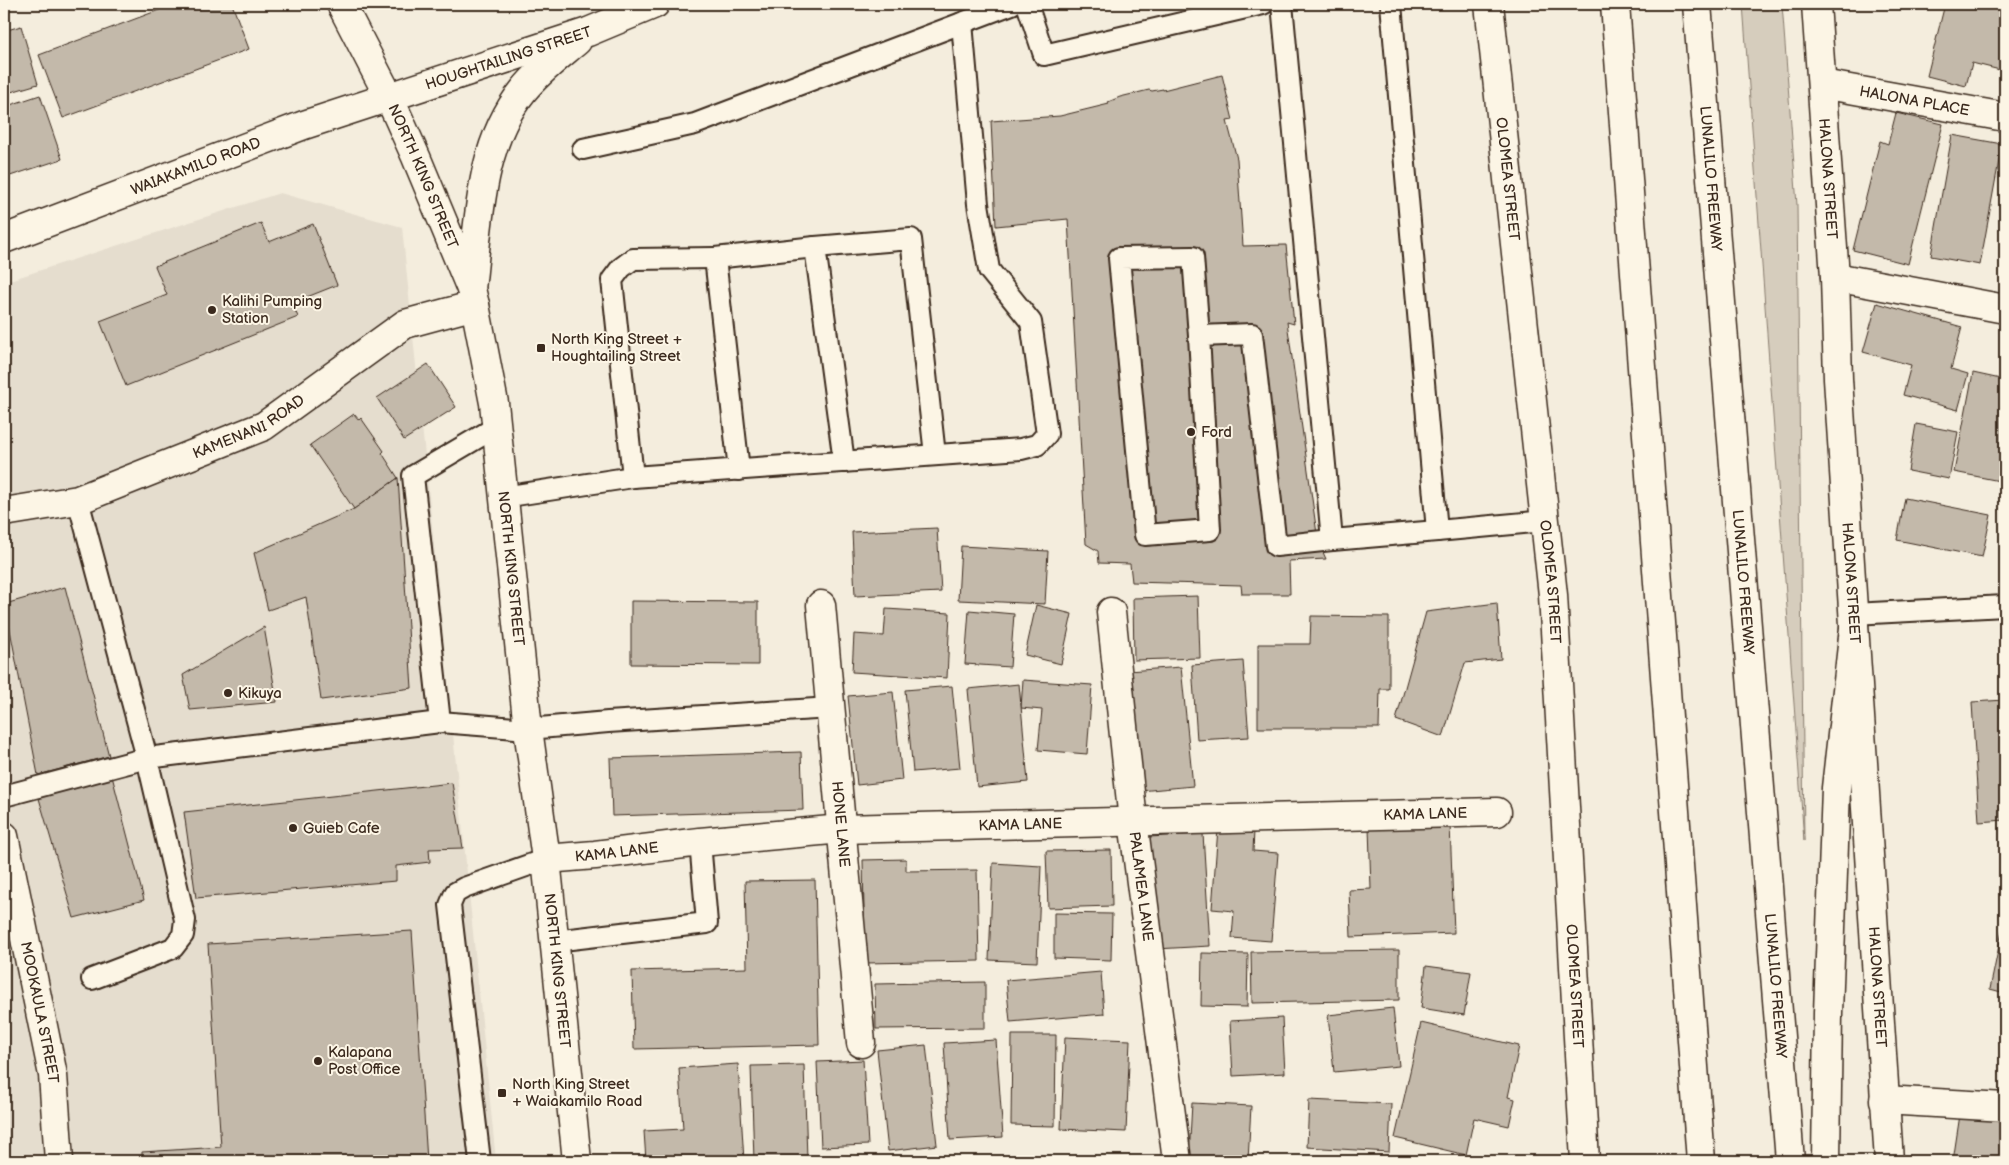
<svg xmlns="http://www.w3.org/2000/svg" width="2009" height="1165" font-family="'Balsamiq Sans',sans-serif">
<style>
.built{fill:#e5ddce}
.green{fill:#d6cdbd;stroke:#887c6e}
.building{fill:#c3b9aa;stroke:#3b2a1e}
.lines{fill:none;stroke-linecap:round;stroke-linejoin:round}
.lane-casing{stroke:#3b2a1e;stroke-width:24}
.street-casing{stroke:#3b2a1e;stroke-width:31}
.secondary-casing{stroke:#3b2a1e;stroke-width:31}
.primary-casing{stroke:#3b2a1e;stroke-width:31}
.highway-casing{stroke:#3b2a1e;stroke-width:31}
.lane{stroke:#fcf5e5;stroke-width:20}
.street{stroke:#fcf5e5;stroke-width:28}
.secondary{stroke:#fcf5e5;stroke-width:28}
.primary{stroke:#fcf5e5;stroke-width:28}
.highway{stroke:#fcf5e5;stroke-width:28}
.poi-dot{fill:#3b2a1e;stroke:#fcf5e5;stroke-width:2}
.labels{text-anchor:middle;stroke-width:4;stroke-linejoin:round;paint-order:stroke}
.street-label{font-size:15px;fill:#3b2a1e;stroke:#fcf5e5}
.poi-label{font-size:15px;fill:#3b2a1e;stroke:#fcf5e5;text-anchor:start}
</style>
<rect width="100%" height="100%" fill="#f4eddd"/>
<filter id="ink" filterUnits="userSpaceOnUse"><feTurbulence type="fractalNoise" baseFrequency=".02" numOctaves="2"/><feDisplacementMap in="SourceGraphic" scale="10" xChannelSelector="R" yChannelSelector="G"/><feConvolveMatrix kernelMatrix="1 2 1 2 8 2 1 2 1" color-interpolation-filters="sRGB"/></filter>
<g filter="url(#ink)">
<polygon class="built" points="280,193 402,227 496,1161 4,1161 4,282"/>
<polygon class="green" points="1743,4 1782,4 1797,205 1804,841"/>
<g class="building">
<polygon points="175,4 232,4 249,49 63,118 39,55"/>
<polygon points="1945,4 2005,4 2005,49 2000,70 1972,63 1966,86 1927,76"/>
<polygon points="21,26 38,84 4,94 4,31"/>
<polygon points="1222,75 1233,120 1227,121 1237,159 1243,246 1286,245 1294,324 1287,322 1318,541 1326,559 1289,561 1290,594 1242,594 1241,585 1132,582 1130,564 1099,563 1098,551 1086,544 1068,219 996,226 991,121 1060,116 1109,104 1108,102 1120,97 1149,90 1152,91 1163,89 1163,90"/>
<polygon points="40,95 62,159 4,178 4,107"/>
<polygon points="1896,113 1943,124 1908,264 1853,250 1880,141 1888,144"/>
<polygon points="1952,135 2002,144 1980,265 1931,256"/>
<polygon points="261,223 269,242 313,224 337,285 292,303 298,317 126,386 100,321 167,295 155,266"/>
<polygon points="1877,303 1962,327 1951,369 1968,374 1958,410 1903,395 1911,365 1863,352"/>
<polygon points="428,364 456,407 404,440 377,398"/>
<polygon points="1973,373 2005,380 2005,482 1954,472"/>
<polygon points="354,414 359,420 361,418 384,451 382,453 398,478 354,509 310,445"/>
<polygon points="1916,424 1958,432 1949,479 1908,471"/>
<polygon points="398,478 412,688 321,700 306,597 268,610 254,553 354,509"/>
<polygon points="1905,498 1991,515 1982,557 1897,540"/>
<polygon points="937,528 941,592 855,596 852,532"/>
<polygon points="961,546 1048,551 1045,604 958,600"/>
<polygon points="65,587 109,756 38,775 5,604"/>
<polygon points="1198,596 1200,658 1134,660 1133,598"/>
<polygon points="631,601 758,602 758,665 631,664"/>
<polygon points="1497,603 1501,659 1465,663 1443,737 1396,720 1426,612"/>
<polygon points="1036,605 1072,614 1061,664 1025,655"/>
<polygon points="886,609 950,613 947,678 852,672 854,634 884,636"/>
<polygon points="969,610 1014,614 1010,667 965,664"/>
<polygon points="1311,616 1389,617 1389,689 1380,689 1379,728 1258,728 1258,644 1310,644"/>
<polygon points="264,627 277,702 190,710 183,675"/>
<polygon points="1243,661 1249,737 1197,740 1192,665"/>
<polygon points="1181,667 1193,786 1140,791 1128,671"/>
<polygon points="1023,680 1092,685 1087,754 1038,750 1042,710 1021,708"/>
<polygon points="1019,684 1028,782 977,787 968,689"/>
<polygon points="952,686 960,768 913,772 905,690"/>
<polygon points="893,692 902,780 857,785 848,696"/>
<polygon points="2005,700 2005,820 1979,822 1972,702"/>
<polygon points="801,752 803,810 612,816 610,758"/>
<polygon points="112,776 144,900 74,918 38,795"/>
<polygon points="452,783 463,848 429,849 430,862 396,866 396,881 196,898 184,812"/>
<polygon points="1450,824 1454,933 1351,937 1349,890 1371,889 1369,827"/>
<polygon points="1218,828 1254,831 1253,851 1278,853 1271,941 1232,938 1234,911 1212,909"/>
<polygon points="1203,834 1210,946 1156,949 1149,837"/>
<polygon points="1111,850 1112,906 1048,908 1046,851"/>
<polygon points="906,859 906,871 977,870 979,961 865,963 863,860"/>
<polygon points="993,863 1041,866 1037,962 989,960"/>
<polygon points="815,880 819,1045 634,1049 632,971 747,968 745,881"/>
<polygon points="1054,913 1112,914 1111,960 1054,958"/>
<polygon points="2005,917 2005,993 1990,989"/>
<polygon points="412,931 427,1161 142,1161 142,1152 221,1147 208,944"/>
<polygon points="1399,950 1399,1000 1252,1003 1251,952"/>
<polygon points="1202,953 1248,954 1247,1007 1201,1006"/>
<polygon points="1426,966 1471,972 1464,1015 1421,1008"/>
<polygon points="1101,972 1104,1014 1010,1022 1006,980"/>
<polygon points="985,982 985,1028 876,1029 875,984"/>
<polygon points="1393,1008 1399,1066 1334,1072 1328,1015"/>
<polygon points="1282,1018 1285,1073 1233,1076 1230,1021"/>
<polygon points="1421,1023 1519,1046 1508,1097 1515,1099 1509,1126 1474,1118 1466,1155 1395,1138"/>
<polygon points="1012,1035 1056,1035 1055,1126 1011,1125"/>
<polygon points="1065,1037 1130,1040 1126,1132 1061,1129"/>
<polygon points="996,1040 1003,1137 950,1140 944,1043"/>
<polygon points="926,1045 937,1145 888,1151 877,1050"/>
<polygon points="863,1060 868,1145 821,1147 817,1062"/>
<polygon points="738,1064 744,1161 646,1161 644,1131 683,1129 679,1068"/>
<polygon points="804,1065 807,1159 754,1161 751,1066"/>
<polygon points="1309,1100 1391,1104 1389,1152 1307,1147"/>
<polygon points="1192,1103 1251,1106 1248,1161 1189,1157"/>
<polygon points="1961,1108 2005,1115 2005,1161 1953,1161"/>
<polygon points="1330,1159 1366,1161 1330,1161"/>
</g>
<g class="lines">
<defs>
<g id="lane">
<polyline points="1027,4 1044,55 1263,4"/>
<polyline points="1282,4 1332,540 1437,531"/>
<polyline points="1391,4 1437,531 1545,521"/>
<polyline points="583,149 695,124 1012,4"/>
<polyline points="1199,336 1210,530 1145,535 1119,258 1193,257 1199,336 1252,334 1276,546 1332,540"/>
<polyline points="844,462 815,247 911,239 935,455"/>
<polyline points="739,470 715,258 815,247"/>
<polyline points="633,477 612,280 621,268 633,259 715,258"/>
<polyline points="503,497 633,477 1021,449 1037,445 1047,434 1031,322 989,270 978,204 962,23"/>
<polyline points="78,500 147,758 185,920 183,935 173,948 92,979"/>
<polyline points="1853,614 2005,606"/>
<polyline points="440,722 413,476 496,427"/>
<polyline points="4,796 147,758 440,722 528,729 608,722 831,708"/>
<polyline points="554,941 707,923 700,842"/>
<polyline points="480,1161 450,905 455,893 464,888 546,859"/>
</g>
<g id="street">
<path id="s1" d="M1822 84 2005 117"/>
<polyline points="1835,277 2005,309"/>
<path id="s2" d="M4 512 78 500 264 426 405 324 475 305"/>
<path id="s3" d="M821 605 861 1043"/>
<path id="s4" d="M1111 612 1133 821 1177 1161"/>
<path id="s5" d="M4 836 53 1075 59 1161"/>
<path id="s6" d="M546 859 595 855 700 842 842 829 1497 812"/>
<polyline points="1884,1100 2005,1107"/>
</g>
<g id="secondary">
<path id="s7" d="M1489 4 1553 595 1585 1161"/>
<path id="s8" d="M1816 4 1835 277 1838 379 1889 1161"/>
<path id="s9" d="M4 239 304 125 588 32 655 4"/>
<path d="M471 289C479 222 479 145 523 91 538 72 558 57 577 41"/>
</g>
<g id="primary">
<path id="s10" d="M341 4 389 97 416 157 471 289 475 305 494 403 528 729 546 859 577 1161"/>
</g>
<g id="highway">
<polyline points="1615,4 1701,1161"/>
<path id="s11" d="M1697 4 1790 1161"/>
<polyline points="1826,1161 1828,1013 1836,788 1854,628"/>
</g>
</defs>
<use href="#lane" class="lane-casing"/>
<use href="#street" class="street-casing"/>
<use href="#secondary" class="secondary-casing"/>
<use href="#primary" class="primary-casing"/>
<use href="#highway" class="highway-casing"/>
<use href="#lane" class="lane"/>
<use href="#street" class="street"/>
<use href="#secondary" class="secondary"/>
<use href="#primary" class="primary"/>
<use href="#highway" class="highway"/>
</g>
</g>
<g class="poi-dot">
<circle cx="212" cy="310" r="5"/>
<rect x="536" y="343" width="10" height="10" rx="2.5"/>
<circle cx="1191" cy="432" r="5"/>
<circle cx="228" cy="693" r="5"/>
<circle cx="293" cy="828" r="5"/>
<circle cx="318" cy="1061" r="5"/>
<rect x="497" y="1088" width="10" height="10" rx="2.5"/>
</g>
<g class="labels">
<g class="street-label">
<text dy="5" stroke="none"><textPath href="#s9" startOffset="536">HOUGHTAILING STREET</textPath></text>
<text dy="5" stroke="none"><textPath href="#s1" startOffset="94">HALONA PLACE</textPath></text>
<text dy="5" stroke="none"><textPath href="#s9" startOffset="205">WAIAKAMILO ROAD</textPath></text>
<text dy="5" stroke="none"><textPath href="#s10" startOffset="191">NORTH KING STREET</textPath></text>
<text dy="5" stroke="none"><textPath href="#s8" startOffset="175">HALONA STREET</textPath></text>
<text dy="5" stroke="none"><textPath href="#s7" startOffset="176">OLOMEA STREET</textPath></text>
<text dy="5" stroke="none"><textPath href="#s11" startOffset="175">LUNALILO FREEWAY</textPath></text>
<text dy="5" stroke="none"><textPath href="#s2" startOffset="261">KAMENANI ROAD</textPath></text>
<text dy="5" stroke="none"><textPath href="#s10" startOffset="596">NORTH KING STREET</textPath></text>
<text dy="5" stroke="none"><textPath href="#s7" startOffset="581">OLOMEA STREET</textPath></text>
<text dy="5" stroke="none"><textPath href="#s11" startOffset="580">LUNALILO FREEWAY</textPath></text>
<text dy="5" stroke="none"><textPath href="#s8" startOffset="580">HALONA STREET</textPath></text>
<text dy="5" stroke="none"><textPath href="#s6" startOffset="881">KAMA LANE</textPath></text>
<text dy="5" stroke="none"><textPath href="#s3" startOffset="220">HONE LANE</textPath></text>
<text dy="5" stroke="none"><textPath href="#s6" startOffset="476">KAMA LANE</textPath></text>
<text dy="5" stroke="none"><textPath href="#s6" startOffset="71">KAMA LANE</textPath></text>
<text dy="5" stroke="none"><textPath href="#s4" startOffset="276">PALAMEA LANE</textPath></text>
<text dy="5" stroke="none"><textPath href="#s10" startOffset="1001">NORTH KING STREET</textPath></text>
<text dy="5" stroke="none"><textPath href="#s7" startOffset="986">OLOMEA STREET</textPath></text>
<text dy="5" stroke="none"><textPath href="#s11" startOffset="985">LUNALILO FREEWAY</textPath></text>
<text dy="5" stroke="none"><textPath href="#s8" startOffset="985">HALONA STREET</textPath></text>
<text dy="5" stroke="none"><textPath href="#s5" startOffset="180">MOOKAULA STREET</textPath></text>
</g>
<g class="poi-label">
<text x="222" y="306">Kalihi Pumping<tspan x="222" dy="17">Station</tspan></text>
<text x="551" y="344">North King Street +<tspan x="551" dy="17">Houghtailing Street</tspan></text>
<text x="1201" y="437">Ford</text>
<text x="238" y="698">Kikuya</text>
<text x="303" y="833">Guieb Cafe</text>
<text x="328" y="1057">Kalapana<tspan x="328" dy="17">Post Office</tspan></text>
<text x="512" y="1089">North King Street<tspan x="512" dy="17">+ Waiakamilo Road</tspan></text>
</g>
</g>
<rect width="2009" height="1165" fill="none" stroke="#fcf5e5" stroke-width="20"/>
<rect x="10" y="10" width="1989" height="1145" fill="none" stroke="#3b2a1e" stroke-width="2" filter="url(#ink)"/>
</svg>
